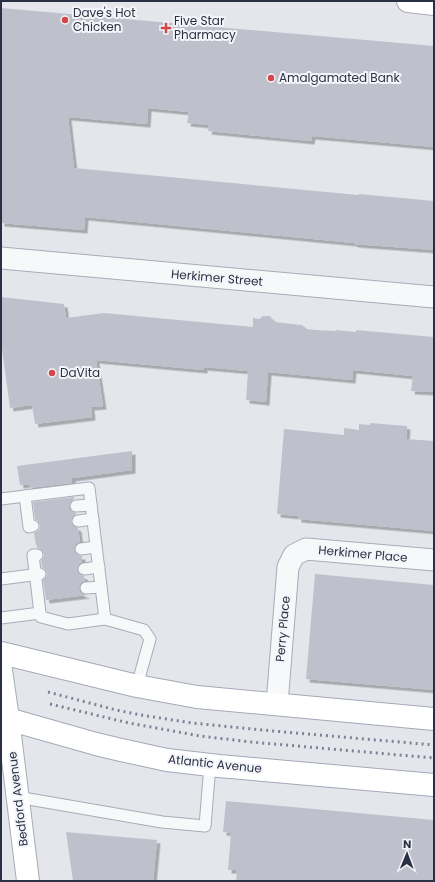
<svg xmlns="http://www.w3.org/2000/svg" width="435" height="882" font-family="Poppins,sans-serif">
<style>
.building{fill:#bec1cc;filter:url(#shadow)}
.lines{fill:none;stroke-linecap:round;stroke-linejoin:round}
.service-casing{stroke:#a9acb7;stroke-width:13}
.minor-casing{stroke:#a9acb7;stroke-width:23}
.secondary-casing{stroke:#a9acb7;stroke-width:24}
.primary-casing{stroke:#a3a9b8;stroke-width:24}
.service{stroke:#f7f8fa;stroke-width:11}
.minor{stroke:#f7f8fa;stroke-width:21}
.secondary{stroke:#fff;stroke-width:22}
.primary{stroke:#fff;stroke-width:22}
.rail{stroke:#7c8396;stroke-width:3;stroke-dasharray:2 4;stroke-linecap:butt}
.poi-dot{fill:#d3474a;stroke:#f4f5f9;stroke-width:1.5}
.labels{text-anchor:middle;stroke-width:4;stroke-linejoin:round;paint-order:stroke}
.poi-label{font-size:12px;fill:#2b3145;stroke:#f4f5f9;text-anchor:start}
.street-label{font-size:12px;fill:#2b3145;stroke:#f4f5f9}
</style>
<defs>
<filter id="shadow"><feDropShadow dx="3.5" dy="3.5" stdDeviation="0" flood-color="#0004"/></filter>
</defs>
<rect width="100%" height="100%" fill="#e4e6ec"/>
<g class="building">
<polygon points="1,8 434,46 434,147 312,136 311,141 208,131 209,125 187,123 189,112 148,108 147,124 68,117 74,168 358,195 359,194 434,201 434,250 354,244 354,243 85,217 84,230 1,223"/>
<polygon points="1,297 64,304 66,318 104,313 253,327 253,318 259,319 263,316 270,316 275,322 302,325 307,329 315,330 336,331 336,330 356,332 356,330 434,337 434,392 411,391 413,376 353,370 352,380 268,372 266,402 246,400 248,371 204,367 204,370 96,360 103,406 91,407 92,417 35,424 32,405 10,408 1,341"/>
<polygon points="370,423 407,426 406,439 434,441 434,531 298,519 298,516 277,514 284,429 344,435 344,428 359,430 359,424 370,425"/>
<polygon points="132,451 132,470 72,478 72,483 29,488 29,484 20,485 17,466"/>
<polygon points="74,497 74,499 70,503 69,507 70,510 73,512 76,513 76,514 72,518 71,522 73,526 78,528 80,542 76,544 75,546 74,550 76,554 79,556 82,556 82,562 79,564 78,566 77,570 79,574 81,575 84,576 85,581 82,582 80,585 79,589 80,592 83,594 87,595 46,600 43,580 46,577 47,574 45,569 42,567 41,561 43,558 44,555 43,552 41,549 37,548 37,545 36,545 34,533 38,531 40,528 40,525 38,521 35,519 33,502"/>
<polygon points="315,574 434,585 434,690 306,679"/>
<polygon points="226,801 434,820 434,881 236,881 237,870 228,870 231,833 223,832"/>
<polygon points="66,832 157,840 153,881 73,881"/>
</g>
<g class="lines">
<defs>
<g id="service">
<polyline points="25,496 29,527 33,526"/>
<polyline points="1,499 89,488 105,619 144,630 150,639 137,686"/>
<polyline points="76,506 91,505"/>
<polyline points="78,521 93,519"/>
<polyline points="81,549 96,547"/>
<polyline points="37,555 33,555 40,613"/>
<polyline points="84,569 99,567"/>
<polyline points="1,579 40,574"/>
<polyline points="86,588 101,587"/>
<polyline points="1,618 40,613 41,617 68,624 105,619"/>
<polyline points="17,797 162,822 205,826 210,765"/>
</g>
<g id="minor">
<polyline points="1,258 434,297"/>
<polyline points="277,704 288,567 294,555 306,549 434,560"/>
</g>
<g id="secondary">
<polyline points="408,1 434,4"/>
<polyline points="1,670 8,719 28,881"/>
</g>
<g id="primary">
<polyline points="1,653 137,686 197,697 434,719"/>
<polyline points="1,717 96,744 121,750 167,760 219,766 434,785"/>
</g>
</defs>
<use href="#service" class="service-casing"/>
<use href="#minor" class="minor-casing"/>
<use href="#secondary" class="secondary-casing"/>
<use href="#primary" class="primary-casing"/>
<use href="#service" class="service"/>
<use href="#minor" class="minor"/>
<use href="#secondary" class="secondary"/>
<use href="#primary" class="primary"/>
<g class="rail">
<polyline points="48,692 116,710 141,715 192,723 273,731 434,745"/>
<polyline points="50,704 129,723 200,736 251,742 434,758"/>
</g>
</g>
<g class="poi-dot">
<circle cx="65" cy="20" r="4"/>
<path d="M164 22h4v4h4v4h-4v4h-4v-4h-4v-4h4z"/>
<circle cx="271" cy="78" r="4"/>
<circle cx="52" cy="373" r="4"/>
</g>
<g class="labels">
<g class="poi-label">
<text x="73" y="17">Dave's Hot<tspan x="73" dy="14">Chicken</tspan></text>
<text x="174" y="25">Five Star<tspan x="174" dy="14">Pharmacy</tspan></text>
<text x="279" y="82">Amalgamated Bank</text>
<text x="60" y="377">DaVita</text>
</g>
<g class="street-label">
<text transform="translate(217 278) rotate(5)" y="4">Herkimer Street</text>
<text transform="translate(363 554) rotate(5)" y="4">Herkimer Place</text>
<text transform="translate(283 629) rotate(-85)" y="4">Perry Place</text>
<text transform="translate(215 764) rotate(6)" y="4">Atlantic Avenue</text>
<text transform="translate(18 799) rotate(-97)" y="4">Bedford Avenue</text>
</g>
</g>
<rect width="435" height="882" fill="none" stroke="#2b3145" stroke-width="4"/>
<g transform="translate(407 854) rotate(1)" stroke="#f4f5f9" stroke-width="3" paint-order="stroke">
<path d="M0-3L7 15L0 10L-7 15Z" fill="#2b3145"/>
<text y="-6" font-size="11" font-weight="bold" text-anchor="middle" fill="#2b3145">N</text>
</g>
</svg>
